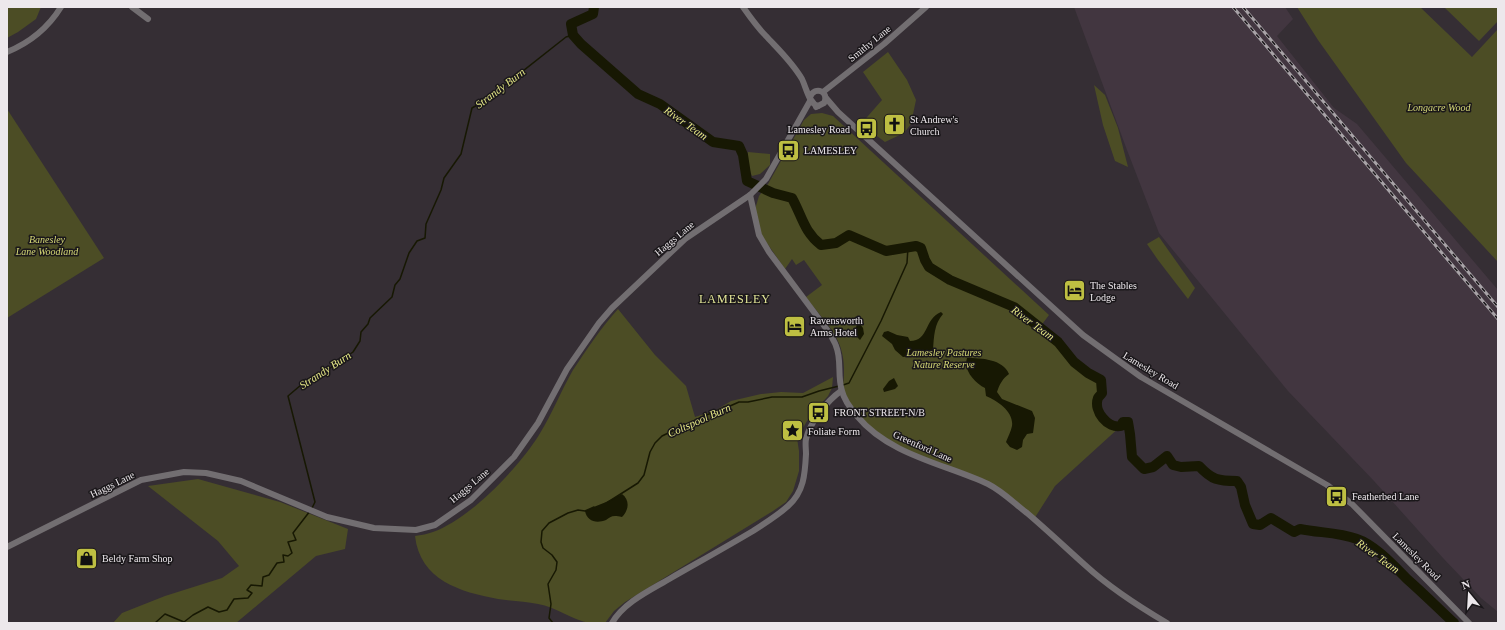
<svg xmlns="http://www.w3.org/2000/svg" width="1505" height="630" font-family="'Times New Roman',serif">
<style>
.built{fill:#423640}
.green{fill:#4c4d25}
.water{fill:#171803}
.lines{fill:none;stroke-linecap:round;stroke-linejoin:round}
.stream{stroke:#171803;stroke-width:1.5}
.river{stroke:#171803;stroke-width:10}
.minor{stroke:#726e71;stroke-width:6}
.rail-casing{stroke:#a8a3a7;stroke-width:3}
.rail{stroke:#1a171a;stroke-width:1.5;stroke-dasharray:4.5;stroke-linecap:butt}
.labels{text-anchor:middle;stroke-width:3;stroke-linejoin:round;paint-order:stroke}
.street-label{font-size:10px;fill:#ede8ec;stroke:#1a171a}
.park-label{font-size:10px;font-style:italic;fill:#d7da77;stroke:#1a171a}
.poi-label{font-size:10px;fill:#ede8ec;stroke:#1a171a;text-anchor:start}
.water-label{font-size:11px;font-style:italic;fill:#e7e987;stroke:#1a171a}
.quarter-label{font-size:12px;letter-spacing:1px;fill:#e4e798;stroke:#1a171a}
</style>
<rect width="100%" height="100%" fill="#352e34"/>
<polygon class="built" points="1074,7 1285,7 1293,19 1277,36 1334,108 1357,124 1498,290 1498,612 1481,598 1443,558 1374,481 1288,391 1159,233 1127,150"/>
<g class="green">
<polygon points="7,7 41,7 36,19 18,32 7,38"/>
<polygon points="1297,7 1420,7 1472,57 1498,29 1498,262 1406,163 1318,40"/>
<polygon points="1444,7 1498,7 1498,21 1479,41"/>
<polygon points="888,52 907,80 916,100 911,124 904,133 885,142 861,124 882,100 863,72"/>
<polygon points="1094,85 1105,95 1118,128 1128,167 1115,161 1103,125"/>
<polygon points="7,109 104,258 7,318"/>
<path d="M822 113 833 116 1049 315 1040 327 1058 342 1074 362 1088 373 1101 380 1102 393 1098 398V410L1102 417 1111 425 1115 427 1121 426 1055 486 1034 519 989 485 897 447 868 427 841 391C844 383 844 377 844 369 844 336 824 322 806 297L822 285 804 260 796 265 792 259 785 269 760 233 756 214V206L759 196 768 184 804 120 811 114Z"/>
<polygon points="748,152 770,154 770,165 760,174 752,176 746,162"/>
<polygon points="1159,237 1195,288 1188,299 1158,260 1147,244"/>
<path d="M618 309 655 355 686 386 695 417 716 410 731 401 761 394 781 392 803 393 833 377 832 388 828 396 810 416 797 438 799 451V471L793 491 786 502 773 511 625 602 614 611 605 623C600 623 595 624 590 623 572 620 556 607 538 604 525 601 511 601 498 599 460 592 420 580 415 536 421 535 428 534 433 532 470 519 519 467 539 435 552 414 561 391 573 370 587 349 601 328 618 309Z"/>
<polygon points="198,479 280,502 348,529 345,549 316,556 236,623 113,623 122,613 165,596 222,578 239,566 218,541 148,486"/>
</g>
<g class="water">
<path d="M941 312 943 314C934 324 934 337 933 350 926 354 920 355 912 353L910 356 903 357 895 350 892 344 882 336 884 332 888 331 897 335 908 337 910 341C929 341 924 319 941 312Z"/>
<path d="M860 324 863 328 864 334 860 340C855 335 853 332 857 325Z"/>
<path d="M967 358C981 358 1003 359 1009 374 1003 378 999 385 997 392L1002 399 1032 411 1035 418 1033 433 1027 434 1023 440 1022 447 1017 450 1010 447 1006 442C1008 437 1011 431 1012 426 1014 412 998 401 986 396L985 388C975 383 963 370 967 358Z"/>
<polygon points="894,378 898,386 895,389 884,392 883,389 889,381"/>
<path d="M622 494C630 500 629 510 622 517 619 516 617 516 615 516 611 516 609 518 606 520 596 524 587 521 585 511 598 505 610 501 622 494Z"/>
</g>
<g class="lines">
<g class="stream">
<polyline points="843,385 849,383 881,321 907,263 908,247"/>
<polyline points="608,502 638,483 644,475 650,452 655,443 662,436 706,415 721,410 739,402 748,402 772,397 802,397 819,391 839,386"/>
<polyline points="312,508 315,502 288,396 308,379 323,373 353,352 360,341 361,332 368,324 370,318 392,297 395,285 400,279 409,253 417,241 425,238 426,224 441,190 444,178 461,154 472,108 486,100 566,37 573,35"/>
<polyline points="155,623 165,614 184,622 193,615 208,607 219,612 227,610 234,599 248,598 252,593 247,590 251,585 262,586 263,577 269,575 277,563 284,562 283,555 288,556 292,553 288,542 296,540 293,533 310,511"/>
<polyline points="553,623 549,618 551,604 548,584 556,570 557,562 552,555 543,548 541,542 542,531 549,523 568,513 578,510 585,511 594,507"/>
</g>
<path class="river" d="M594 7 593 14 571 24 573 35 581 44 638 94 660 104 713 142 739 146 743 155 747 181 773 193 792 198C802 216 804 232 821 245L836 243 849 235 886 251 916 246 921 248 925 260 929 267 950 280 1014 307 1058 342 1074 362 1088 373 1101 380 1102 393C1101 395 1099 396 1098 398 1093 411 1108 429 1121 426L1123 422H1128L1130 434 1132 457 1144 469 1153 467 1167 456 1173 465 1181 467 1199 466C1212 480 1218 481 1237 481L1241 487 1245 505 1253 524 1260 525 1271 518 1294 532 1300 529C1319 533 1338 532 1357 539 1375 545 1394 566 1407 579 1423 593 1438 608 1454 623"/>
<g class="minor">
<polyline points="132,7 148,19"/>
<path d="M743 7C750 17 757 27 766 36 779 50 792 62 802 79 806 87 809 104 818 106"/>
<path d="M7 52C29 43 48 28 61 7"/>
<polyline points="823,92 884,44 926,7"/>
<path d="M810 97C815 85 830 92 824 103L816 107"/>
<polyline points="826,98 838,112 1083,335 1141,377 1327,485 1352,504 1469,623"/>
<path d="M750 195 759 235 769 252 831 335C832 339 835 342 836 346 842 360 837 376 842 391 844 400 851 409 857 416 889 455 945 464 988 484 1002 491 1014 503 1027 513 1047 530 1066 548 1085 565 1110 588 1138 606 1167 623"/>
<polyline points="7,547 141,480 184,472 206,473 241,481 327,517 374,528 416,530 435,525 471,500 514,457 538,423 567,369 599,323 612,308 685,239 750,195 766,179 810,101"/>
<path d="M612 623C624 602 651 590 671 578 699 562 726 547 753 531 765 523 777 516 788 506 804 492 805 474 806 454 806 449 805 443 806 439 810 422 828 400 841 391"/>
</g>
<defs>
<g id="rail">
<polyline points="1233,7 1498,319"/>
<polyline points="1243,7 1498,307"/>
</g>
</defs>
<use href="#rail" class="rail-casing"/>
<use href="#rail" class="rail"/>
</g>
<defs>
<symbol id="church-square" viewBox="-11 -11 22 22"><rect x="-9" y="-9" width="18" height="18" rx="4" fill="#bebf42" stroke="#1a171a"/><path d="M-1.2-6h2.4v3.5h3.3v2.4h-3.3V6h-2.4V-.1h-3.3v-2.4h3.3Z" fill="#111"/></symbol>
<symbol id="bus-square" viewBox="-11 -11 22 22"><rect x="-9" y="-9" width="18" height="18" rx="4" fill="#bebf42" stroke="#1a171a"/><path d="M-5-6H5V4H4V6H2V4H-2V6H-4V4H-5ZM-3.5-4V0h7V-4ZM-3.5 1.2v1.5H-2V1.2ZM2 1.2v1.5H3.5V1.2Z" fill="#111"/></symbol>
<symbol id="hotel-square" viewBox="-11 -11 22 22"><rect x="-9" y="-9" width="18" height="18" rx="4" fill="#bebf42" stroke="#1a171a"/><path d="M-6-4.5h1.5V1H6V5H4.5V3h-9V5H-6ZM-4 0a1.8 1.8 0 1 1 3.6 0ZM.5 0V-2.5h3Q6-2.5 6 0Z" fill="#111"/></symbol>
<symbol id="sight-square" viewBox="-11 -11 22 22"><rect x="-9" y="-9" width="18" height="18" rx="4" fill="#bebf42" stroke="#1a171a"/><path d="M0-6L1.8-2.2L6-1.7L2.9 1.2L3.7 5.4L0 3.3L-3.7 5.4L-2.9 1.2L-6-1.7L-1.8-2.2Z" fill="#111"/></symbol>
<symbol id="shop-square" viewBox="-11 -11 22 22"><rect x="-9" y="-9" width="18" height="18" rx="4" fill="#bebf42" stroke="#1a171a"/><path d="M-5-2.5h2.3a2.7 3.5 0 0 1 5.4 0H5L5.5 6h-11ZM-1.5-2.5h3a1.5 2.3 0 0 0-3 0Z" fill="#111"/></symbol>
</defs>
<g fill-rule="evenodd">
<use href="#church-square" x="882" y="112" width="25" height="25"/>
<use href="#bus-square" x="854" y="116" width="25" height="25"/>
<use href="#bus-square" x="776" y="138" width="25" height="25"/>
<use href="#hotel-square" x="1062" y="278" width="25" height="25"/>
<use href="#hotel-square" x="782" y="314" width="25" height="25"/>
<use href="#bus-square" x="806" y="400" width="25" height="25"/>
<use href="#sight-square" x="780" y="418" width="25" height="25"/>
<use href="#bus-square" x="1324" y="484" width="25" height="25"/>
<use href="#shop-square" x="74" y="546" width="25" height="25"/>
</g>
<g class="labels">
<g class="street-label">
<text transform="translate(869 43) rotate(-39)" y="4">Smithy Lane</text>
<text transform="translate(674 238) rotate(-40)" y="4">Haggs Lane</text>
<text transform="translate(1151 370) rotate(31)" y="4">Lamesley Road</text>
<text transform="translate(923 446) rotate(24)" y="4">Greenford Lane</text>
<text transform="translate(112 484) rotate(-26)" y="4">Haggs Lane</text>
<text transform="translate(469 485) rotate(-40)" y="4">Haggs Lane</text>
<text transform="translate(1417 556) rotate(45)" y="4">Lamesley Road</text>
</g>
<g class="park-label">
<text x="1439" y="111">Longacre Wood</text>
<text x="47" y="243">Banesley<tspan x="47" dy="12">Lane Woodland</tspan></text>
<text x="944" y="356">Lamesley Pastures<tspan x="944" dy="12">Nature Reserve</tspan></text>
</g>
<g class="poi-label">
<text x="910" y="123">St Andrew's<tspan x="910" dy="12">Church</tspan></text>
<text x="850" y="133" text-anchor="end">Lamesley Road</text>
<text x="804" y="154">LAMESLEY</text>
<text x="1090" y="289">The Stables<tspan x="1090" dy="12">Lodge</tspan></text>
<text x="810" y="324">Ravensworth<tspan x="810" dy="12">Arms Hotel</tspan></text>
<text x="834" y="416">FRONT STREET-N/B</text>
<text x="808" y="435">Foliate Form</text>
<text x="1352" y="500">Featherbed Lane</text>
<text x="102" y="562">Beldy Farm Shop</text>
</g>
<g class="water-label">
<text transform="translate(500 88) rotate(-37)" y="4">Strandy Burn</text>
<text transform="translate(686 123) rotate(35)" y="4">River Team</text>
<text transform="translate(1033 323) rotate(36)" y="4">River Team</text>
<text transform="translate(325 370) rotate(-33)" y="4">Strandy Burn</text>
<text transform="translate(699 420) rotate(-24)" y="4">Coltspool Burn</text>
<text transform="translate(1378 556) rotate(36)" y="4">River Team</text>
</g>
<g class="quarter-label">
<text x="735" y="303">LAMESLEY</text>
</g>
</g>
<rect width="1505" height="630" fill="none" stroke="#ede8ec" stroke-width="16"/>
<g transform="translate(1469 594) rotate(342)" stroke="#1a171a" stroke-width="3" paint-order="stroke">
<path d="M0-3L7 15L0 10L-7 15Z" fill="#ede8ec"/>
<text y="-6" font-size="11" font-weight="bold" text-anchor="middle" fill="#ede8ec">N</text>
</g>
</svg>
